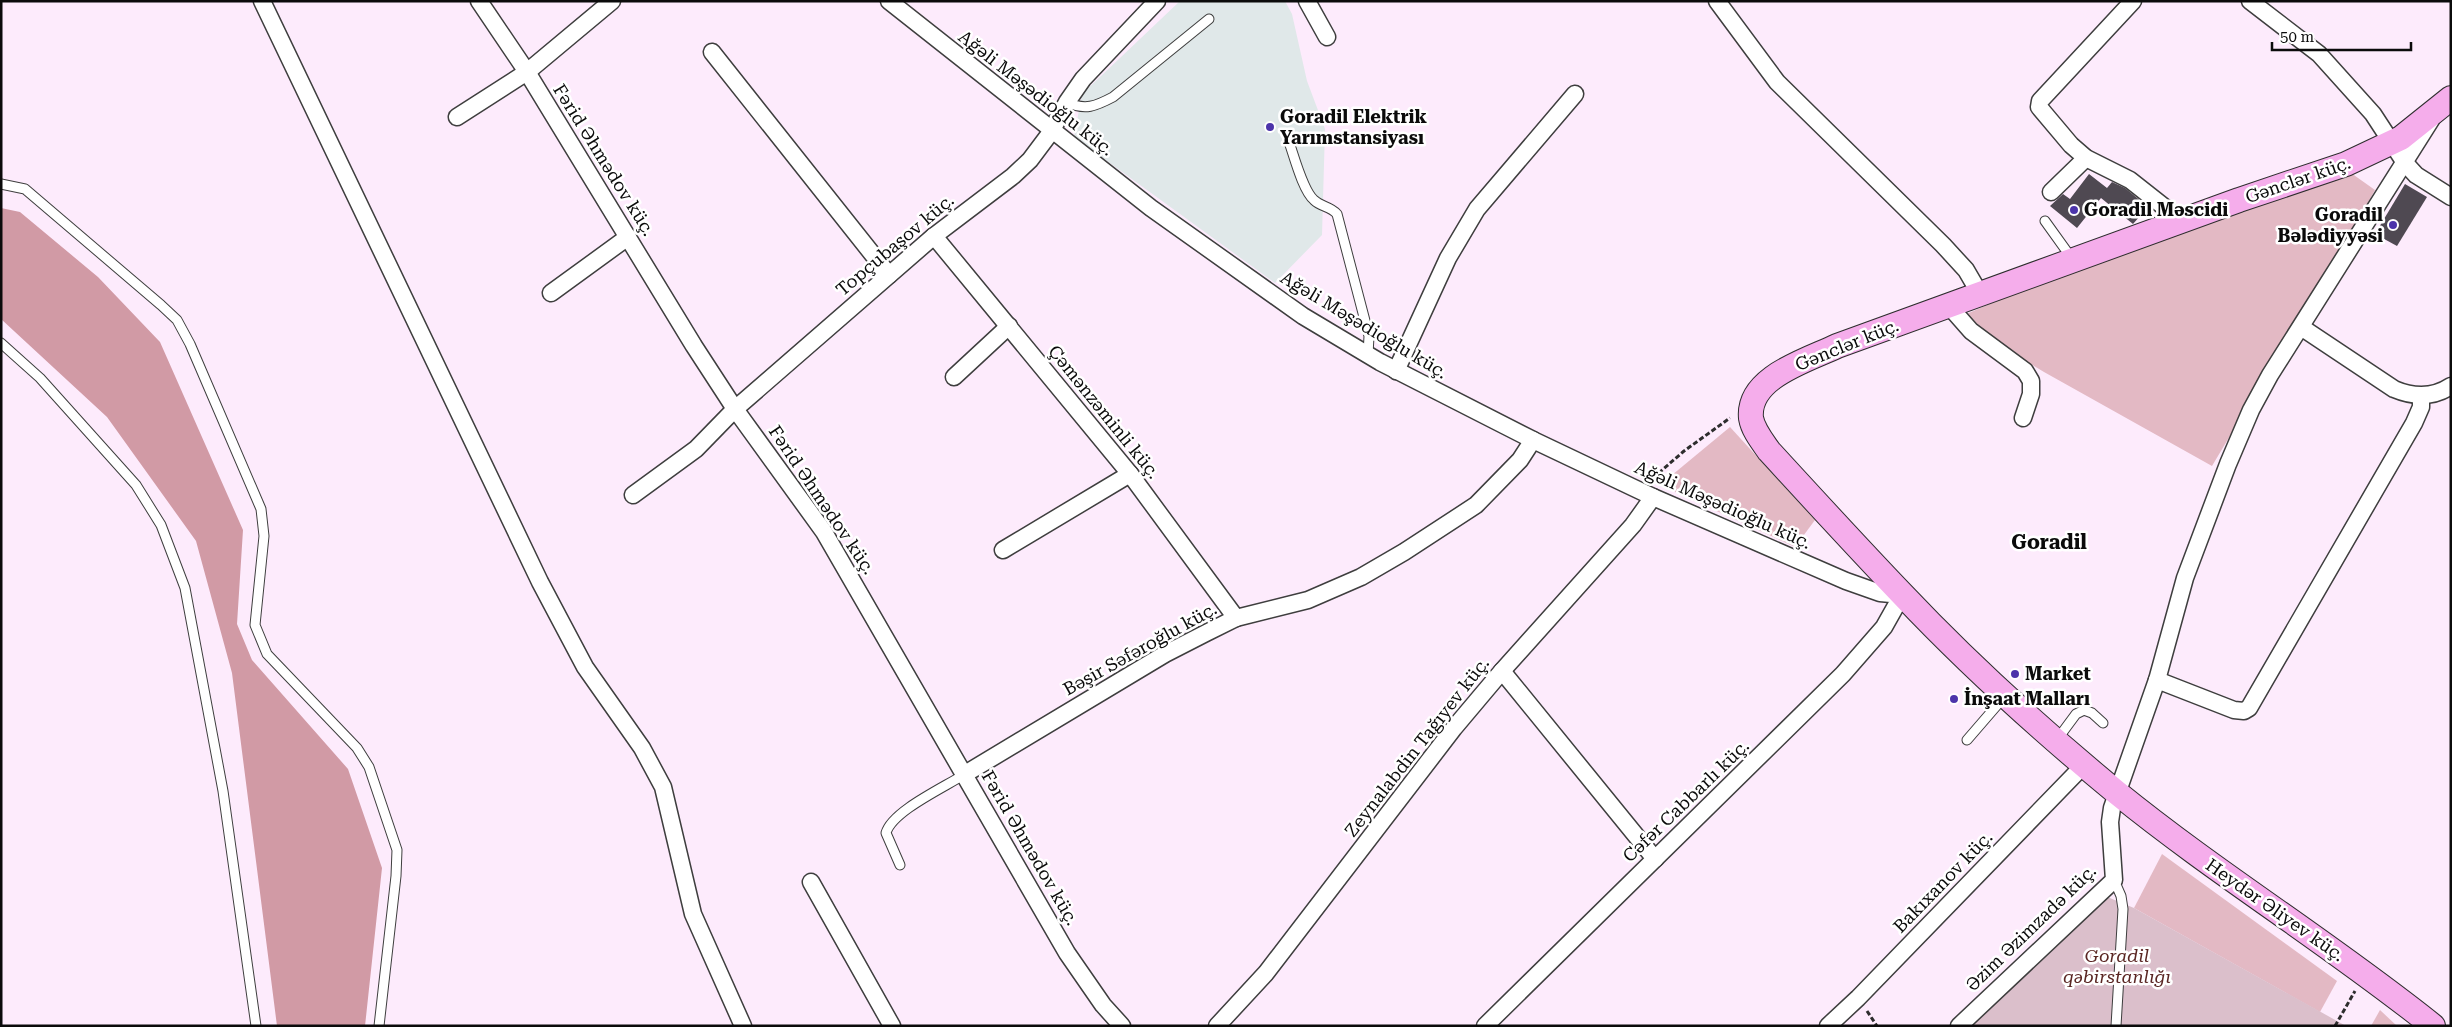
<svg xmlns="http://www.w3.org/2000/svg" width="2452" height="1027" font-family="'Roboto Serif',serif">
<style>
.industrial{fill:#e0e8e9}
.green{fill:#e3b9c4}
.forest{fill:#d19aa5}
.cemetery{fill:#dbbfcb}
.building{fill:#4f4952}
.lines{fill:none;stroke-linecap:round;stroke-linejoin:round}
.lane-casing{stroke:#3e3e3e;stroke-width:11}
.street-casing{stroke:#3e3e3e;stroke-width:19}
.secondary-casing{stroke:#2d2d2d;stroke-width:26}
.path{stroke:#2d2d2d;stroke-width:3;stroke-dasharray:5 2.5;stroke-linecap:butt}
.lane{stroke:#fff;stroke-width:9}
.street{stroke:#fff;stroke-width:16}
.secondary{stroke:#f5adeb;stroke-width:24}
.poi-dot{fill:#4c34aa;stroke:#fff;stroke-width:2}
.labels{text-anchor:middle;stroke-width:5;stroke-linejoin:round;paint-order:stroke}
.street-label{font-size:18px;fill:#0b0b0b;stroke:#fff}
.poi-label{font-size:18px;font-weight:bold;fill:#0b0b0b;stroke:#fff;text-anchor:start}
.park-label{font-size:18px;font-style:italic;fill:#5a2623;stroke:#fff}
.quarter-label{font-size:20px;font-weight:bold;fill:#0b0b0b;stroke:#fff}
</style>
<rect width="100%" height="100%" fill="#fdebfc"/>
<polygon class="industrial" points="1180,1 1285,1 1292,14 1307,81 1325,129 1322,235 1275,283 1074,137 1082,94"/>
<g class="green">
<polygon points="2351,173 2375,190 2354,228 2212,466 2044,372 1973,329 1964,315 2109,253 2313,188"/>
<polygon points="1730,427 1815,520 1795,547 1660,485"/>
<polygon points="2162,854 2337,981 2320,1012 2134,908"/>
<polygon points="2380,1010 2397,1026 2371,1026"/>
</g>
<polygon class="forest" points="1,208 20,212 98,277 160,342 243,530 237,624 252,660 348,769 382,868 365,1026 277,1026 232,673 196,541 107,417 1,319"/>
<polygon class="cemetery" points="2105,896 2134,908 2346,1026 1970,1026"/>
<g class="building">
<polygon points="2089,174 2107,188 2112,182 2125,188 2148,207 2133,224 2101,198 2077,228 2050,206 2063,194 2070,199"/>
<polygon points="2405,184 2427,197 2397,246 2375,234"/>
</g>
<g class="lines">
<defs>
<g id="lane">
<path d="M1067 102C1085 111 1096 106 1113 97L1209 19"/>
<path d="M1289 142C1294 156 1303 191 1314 200 1321 207 1330 206 1337 214L1369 336 1368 355"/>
<polyline points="1,184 25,189 161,305 177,320 190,344 261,509 264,536 255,625 267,654 357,748 369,767 397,850 396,876 379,1026"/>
<polyline points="2045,221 2073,260"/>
<polyline points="1,343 40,378 136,485 161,525 185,588 223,791 256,1026"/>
<polyline points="1967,740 2005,696"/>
<polyline points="2056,741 2076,714 2084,710 2092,713 2103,723"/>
<path d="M900 865 886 833C892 811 945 787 965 774"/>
<polyline points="2114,880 2121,896 2123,909 2116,1026"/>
</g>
<g id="street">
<polyline points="262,1 540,582 585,667 642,748 663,787 693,914 743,1026"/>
<polyline points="479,1 527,72 694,346 735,409 824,532 1067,953 1103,1005 1122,1026"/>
<polyline points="889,1 1151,208 1303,316 1380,362 1533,440 1653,497 1846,581 1880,593 1902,595 1884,627 1843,674 1485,1026"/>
<polyline points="1307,1 1327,37"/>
<polyline points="1717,1 1777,82 1943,245 1966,270 1980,294"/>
<polyline points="2133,1 2040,101 2039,107 2071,145 2086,158 2130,180 2182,221"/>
<polyline points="2250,1 2319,54 2373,114 2405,163 2416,175 2451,197"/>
<polyline points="712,52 889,275"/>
<polyline points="457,117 527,72 612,1"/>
<polyline points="2051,192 2086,158"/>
<polyline points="934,236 1130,474 1236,618"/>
<polyline points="551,293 628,237"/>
<polyline points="1949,306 1971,331 2025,371 2031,381 2031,394 2023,418"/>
<path d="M2301 327 2394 389C2413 397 2433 398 2451 386"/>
<polyline points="1396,371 1448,258 1477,209 1575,94"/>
<polyline points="954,377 1009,326"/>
<polyline points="633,495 696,449 735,409 934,236 1013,176 1030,160 1051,132 1067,102 1083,79 1157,1"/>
<polyline points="1003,550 1130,474"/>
<polyline points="1502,671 1655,859"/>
<polyline points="2157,680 2234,710 2244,711 2249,708 2414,423 2421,407 2421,396"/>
<polyline points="965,774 1165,654 1206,633 1236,618 1308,600 1361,577 1404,552 1476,505 1520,460 1533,440"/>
<polyline points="811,882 892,1026"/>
<polyline points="1217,1026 1266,973 1454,728 1502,671 1633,525 1653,497"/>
<polyline points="1828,1026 1858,998 2084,765"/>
<polyline points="1959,1026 2114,880 2110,822 2112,808 2157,680 2185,578 2228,464 2251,410 2270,375 2431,120"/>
</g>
<path id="secondary" d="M2433 1026C2331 944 2218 875 2116 792 2041 730 1969 665 1902 594 1857 547 1813 499 1769 451 1762 441 1753 430 1751 418 1747 377 1808 360 1837 346L2239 200 2346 164 2401 138 2451 98"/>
</defs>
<use href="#lane" class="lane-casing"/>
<use href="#street" class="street-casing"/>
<use href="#secondary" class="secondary-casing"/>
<g class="path">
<polyline points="1653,478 1684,451 1730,418"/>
<polyline points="1867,1011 1877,1026"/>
<polyline points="2335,1026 2355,991"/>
</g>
<use href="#lane" class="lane"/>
<use href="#street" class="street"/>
<use href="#secondary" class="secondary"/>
</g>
<g class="poi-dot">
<circle cx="1270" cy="127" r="5"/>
<circle cx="2074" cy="210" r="5"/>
<circle cx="2393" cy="225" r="5"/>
<circle cx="2015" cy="674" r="5"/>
<circle cx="1954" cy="699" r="5"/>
</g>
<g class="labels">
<g class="street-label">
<text transform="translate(1036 93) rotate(38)" y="6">Ağəli Məşədioğlu küç.</text>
<text transform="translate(604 160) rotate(58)" y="6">Fərid Əhmədov küç.</text>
<text transform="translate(2298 180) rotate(-19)" y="6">Gənclər küç.</text>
<text transform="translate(895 245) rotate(-40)" y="6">Topçubaşov küç.</text>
<text transform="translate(1364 325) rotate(31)" y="6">Ağəli Məşədioğlu küç.</text>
<text transform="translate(1847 345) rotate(-22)" y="6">Gənclər küç.</text>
<text transform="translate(1104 412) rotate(51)" y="6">Çəmənzəminli küç.</text>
<text transform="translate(822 500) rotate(56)" y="6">Fərid Əhmədov küç.</text>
<text transform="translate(1723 505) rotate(24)" y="6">Ağəli Məşədioğlu küç.</text>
<text transform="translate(1140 649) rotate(-29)" y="6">Bəşir Səfəroğlu küç.</text>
<text transform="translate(1417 747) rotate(-52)" y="6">Zeynalabdin Tağıyev küç.</text>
<text transform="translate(1686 801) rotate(-44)" y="6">Cəfər Cabbarlı küç.</text>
<text transform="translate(1030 848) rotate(60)" y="6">Fərid Əhmədov küç.</text>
<text transform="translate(1943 882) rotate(-46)" y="6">Bakıxanov küç.</text>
<text transform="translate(2275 910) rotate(35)" y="6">Heydər Əliyev küç.</text>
<text transform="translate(2031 928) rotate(-44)" y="6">Əzim Əzimzadə küç.</text>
</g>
<g class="poi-label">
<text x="1280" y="123">Goradil Elektrik<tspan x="1280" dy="21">Yarımstansiyası</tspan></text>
<text x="2084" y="216">Goradil Məscidi</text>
<text x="2383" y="221" text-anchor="end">Goradil<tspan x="2383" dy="21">Bələdiyyəsi</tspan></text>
<text x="2025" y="680">Market</text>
<text x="1964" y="705">İnşaat Malları</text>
</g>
<g class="park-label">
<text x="2117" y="962">Goradil<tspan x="2117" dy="21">qəbirstanlığı</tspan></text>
</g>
<g class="quarter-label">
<text x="2049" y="549">Goradil</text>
</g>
</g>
<rect width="2452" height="1027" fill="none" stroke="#0b0b0b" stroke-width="5"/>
<path d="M2272 42v8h139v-8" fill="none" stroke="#0b0b0b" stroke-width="2.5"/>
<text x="2280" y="42" font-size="15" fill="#0b0b0b" stroke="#ffffff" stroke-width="4" paint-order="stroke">50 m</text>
</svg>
